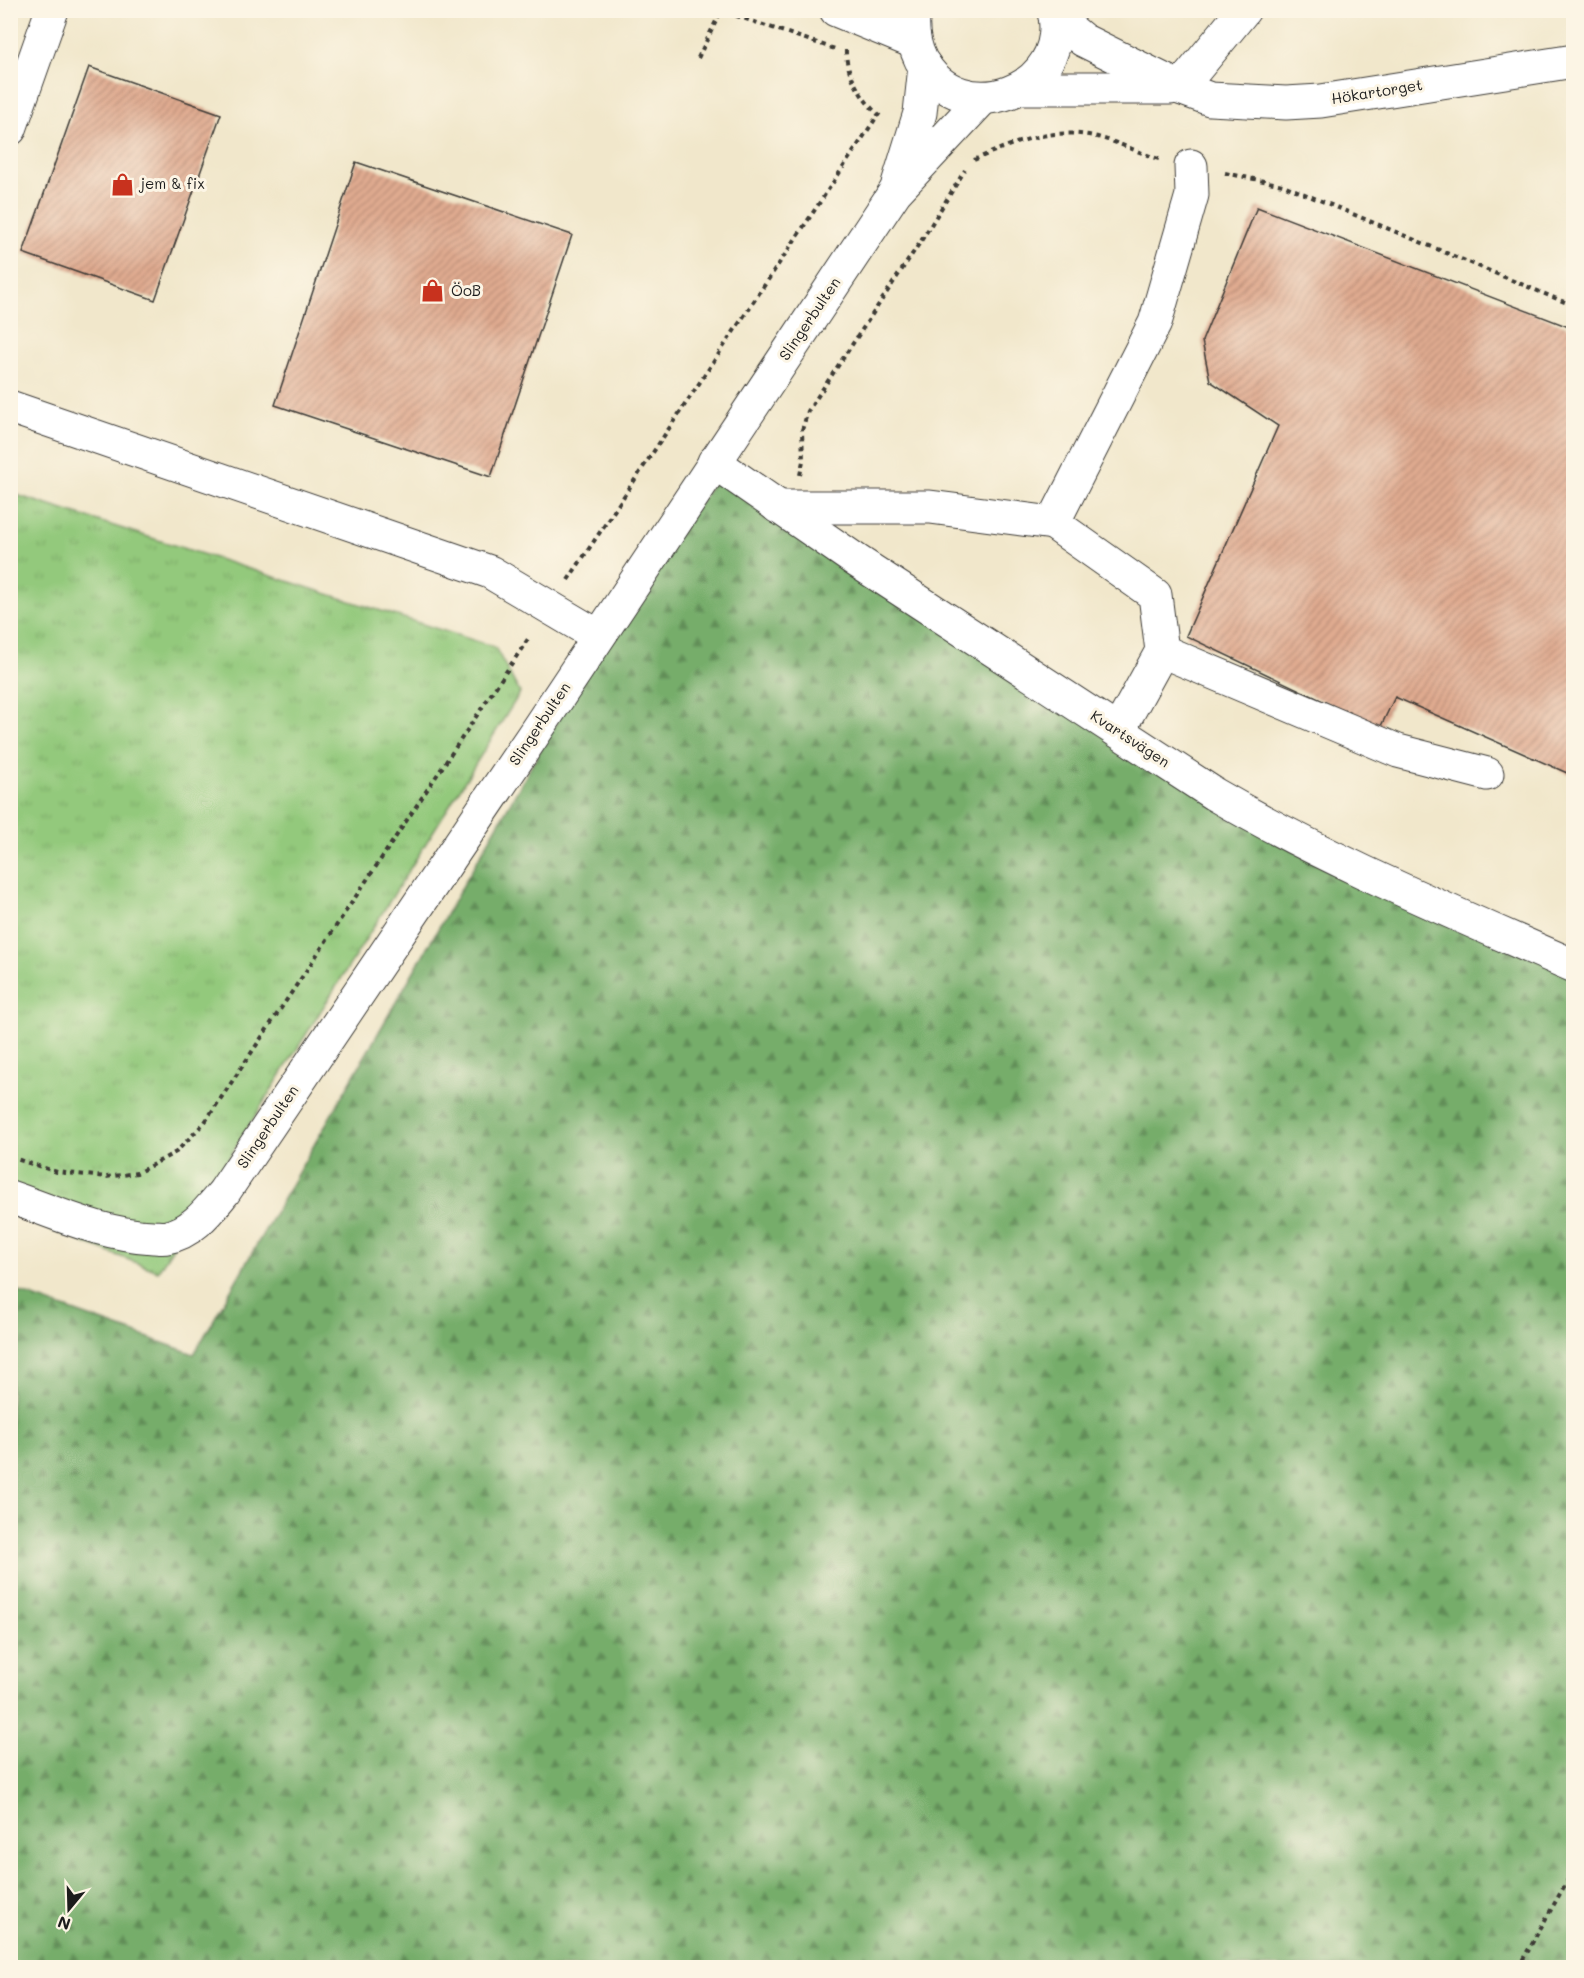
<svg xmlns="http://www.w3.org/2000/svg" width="1584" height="1978" font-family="Mali,sans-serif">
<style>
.grass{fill:url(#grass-tufts);stroke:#58724c;stroke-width:1.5}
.forest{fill:url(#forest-firs);stroke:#496444;stroke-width:1.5}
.building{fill:url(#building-hatch)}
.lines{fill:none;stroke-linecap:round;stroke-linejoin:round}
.minor-casing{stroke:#3c3a36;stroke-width:35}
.path{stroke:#3c3a36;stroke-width:4;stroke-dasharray:4.5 4.5;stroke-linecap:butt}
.minor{stroke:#fff;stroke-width:33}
.labels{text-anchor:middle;stroke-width:6;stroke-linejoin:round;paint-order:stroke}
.street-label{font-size:15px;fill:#1c1c1c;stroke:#fcf5e5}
.poi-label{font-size:15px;fill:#1c1c1c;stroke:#fcf5e5;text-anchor:start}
</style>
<defs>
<pattern id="grass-tufts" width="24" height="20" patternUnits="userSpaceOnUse" patternTransform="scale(1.5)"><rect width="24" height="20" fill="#93c97b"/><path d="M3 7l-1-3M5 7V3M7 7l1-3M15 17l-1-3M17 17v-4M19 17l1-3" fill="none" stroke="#7eac6a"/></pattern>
<pattern id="forest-firs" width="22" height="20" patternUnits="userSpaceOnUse" patternTransform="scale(1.5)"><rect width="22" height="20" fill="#76ad6b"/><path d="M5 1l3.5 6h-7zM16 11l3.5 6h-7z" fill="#608c57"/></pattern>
<pattern id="building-hatch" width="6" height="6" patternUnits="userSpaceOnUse" patternTransform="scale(1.5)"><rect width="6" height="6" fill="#e0ab90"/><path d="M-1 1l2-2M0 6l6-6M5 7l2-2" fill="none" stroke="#b58a75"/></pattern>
</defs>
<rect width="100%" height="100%" fill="#fcf5e5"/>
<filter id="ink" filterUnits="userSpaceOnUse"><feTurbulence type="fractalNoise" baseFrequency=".0167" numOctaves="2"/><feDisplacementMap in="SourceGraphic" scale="12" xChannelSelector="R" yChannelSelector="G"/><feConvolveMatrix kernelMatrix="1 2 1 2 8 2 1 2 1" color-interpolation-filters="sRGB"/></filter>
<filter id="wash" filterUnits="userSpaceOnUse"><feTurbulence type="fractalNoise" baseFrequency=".008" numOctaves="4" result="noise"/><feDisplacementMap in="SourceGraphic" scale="24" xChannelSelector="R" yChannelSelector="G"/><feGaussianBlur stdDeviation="1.35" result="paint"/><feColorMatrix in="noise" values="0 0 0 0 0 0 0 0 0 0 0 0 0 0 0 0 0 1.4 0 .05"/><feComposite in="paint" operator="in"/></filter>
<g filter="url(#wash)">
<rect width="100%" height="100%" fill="#f1e7cb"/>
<polygon class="grass" points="10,493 495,647 520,693 158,1271 11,1215"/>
<polygon class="forest" points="720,473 1290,844 1573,973 1573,1967 11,1968 11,1289 194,1354 594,657"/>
<g id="blocks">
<g class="building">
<polygon points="89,67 221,114 155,300 23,253"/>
<polygon points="356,162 572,235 491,477 275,405"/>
<polygon points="1257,207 1574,329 1574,776 1395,697 1380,728 1186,636 1278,426 1210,381 1202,341"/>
</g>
</g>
</g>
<g filter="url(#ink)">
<use href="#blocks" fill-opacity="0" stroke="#3c3a36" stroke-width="1.5"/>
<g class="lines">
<defs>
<g id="minor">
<polyline points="836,10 914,42"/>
<path d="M914 10C911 28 913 44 921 60 961 132 1072 91 1054 10"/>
<polyline points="1055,17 1083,40 1180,88 1210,99 1286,103 1321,101 1574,61"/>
<polyline points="1021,88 1170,88"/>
<polyline points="1180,88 1244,10"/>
<polyline points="10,129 52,10"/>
<polyline points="898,184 920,113 925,66"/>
<polyline points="10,407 490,572 598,636"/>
<path d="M714 462 857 561 1214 794C1329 861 1452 912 1574 966"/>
<polyline points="778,507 930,507 1053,523 1155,323 1192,195 1191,166"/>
<polyline points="1053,523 1155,595 1162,651 1118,731"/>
<polyline points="1162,651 1398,751 1487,774"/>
<path d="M10 1197C57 1213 103 1235 153 1237 157 1237 163 1238 167 1237 192 1233 209 1210 224 1192L532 737 895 192 983 98"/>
</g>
</defs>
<use href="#minor" class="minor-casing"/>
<g class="path">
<polyline points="719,10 835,49"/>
<path d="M846 50C845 72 863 102 880 116"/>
<polyline points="698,58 721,11"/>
<path d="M974 160C1012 143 1051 127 1093 136 1116 141 1137 152 1159 159"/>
<polyline points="1225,173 1283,185 1574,306"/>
<polyline points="800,475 803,461 802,430 808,411 921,241 965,170"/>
<polyline points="568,580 878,115"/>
<polyline points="10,1157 57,1172 106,1177 137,1173 176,1152 205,1122 530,636"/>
<polyline points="1518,1968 1574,1869"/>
</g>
<use href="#minor" class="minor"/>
</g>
</g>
<defs>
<symbol id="shop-bare" viewBox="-9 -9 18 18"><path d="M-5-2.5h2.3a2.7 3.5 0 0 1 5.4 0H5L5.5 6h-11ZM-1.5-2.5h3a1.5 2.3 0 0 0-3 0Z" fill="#c8321e" stroke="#fcf5e5" stroke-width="2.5" paint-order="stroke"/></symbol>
</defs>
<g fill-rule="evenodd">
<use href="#shop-bare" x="106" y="168" width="33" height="33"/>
<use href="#shop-bare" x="416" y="274" width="33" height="33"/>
</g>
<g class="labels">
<g class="street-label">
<text transform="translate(1377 92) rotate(-9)" y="5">Hökartorget</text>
<text transform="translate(810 319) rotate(-56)" y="5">Slingerbulten</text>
<text transform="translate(540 724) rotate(-56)" y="5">Slingerbulten</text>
<text transform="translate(1130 739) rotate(33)" y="5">Kvartsvägen</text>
<text transform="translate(268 1127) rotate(-56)" y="5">Slingerbulten</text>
</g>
<g class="poi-label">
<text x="140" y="189">jem &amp; fix</text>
<text x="451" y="296">ÖoB</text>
</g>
</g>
<rect width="1584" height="1978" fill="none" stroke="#fcf5e5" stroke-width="36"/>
<g transform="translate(69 1909) rotate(199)" stroke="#fcf5e5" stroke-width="4.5" paint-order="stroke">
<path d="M0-4.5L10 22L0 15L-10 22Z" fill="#1c1c1c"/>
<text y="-9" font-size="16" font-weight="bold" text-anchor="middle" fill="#1c1c1c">N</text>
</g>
</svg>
